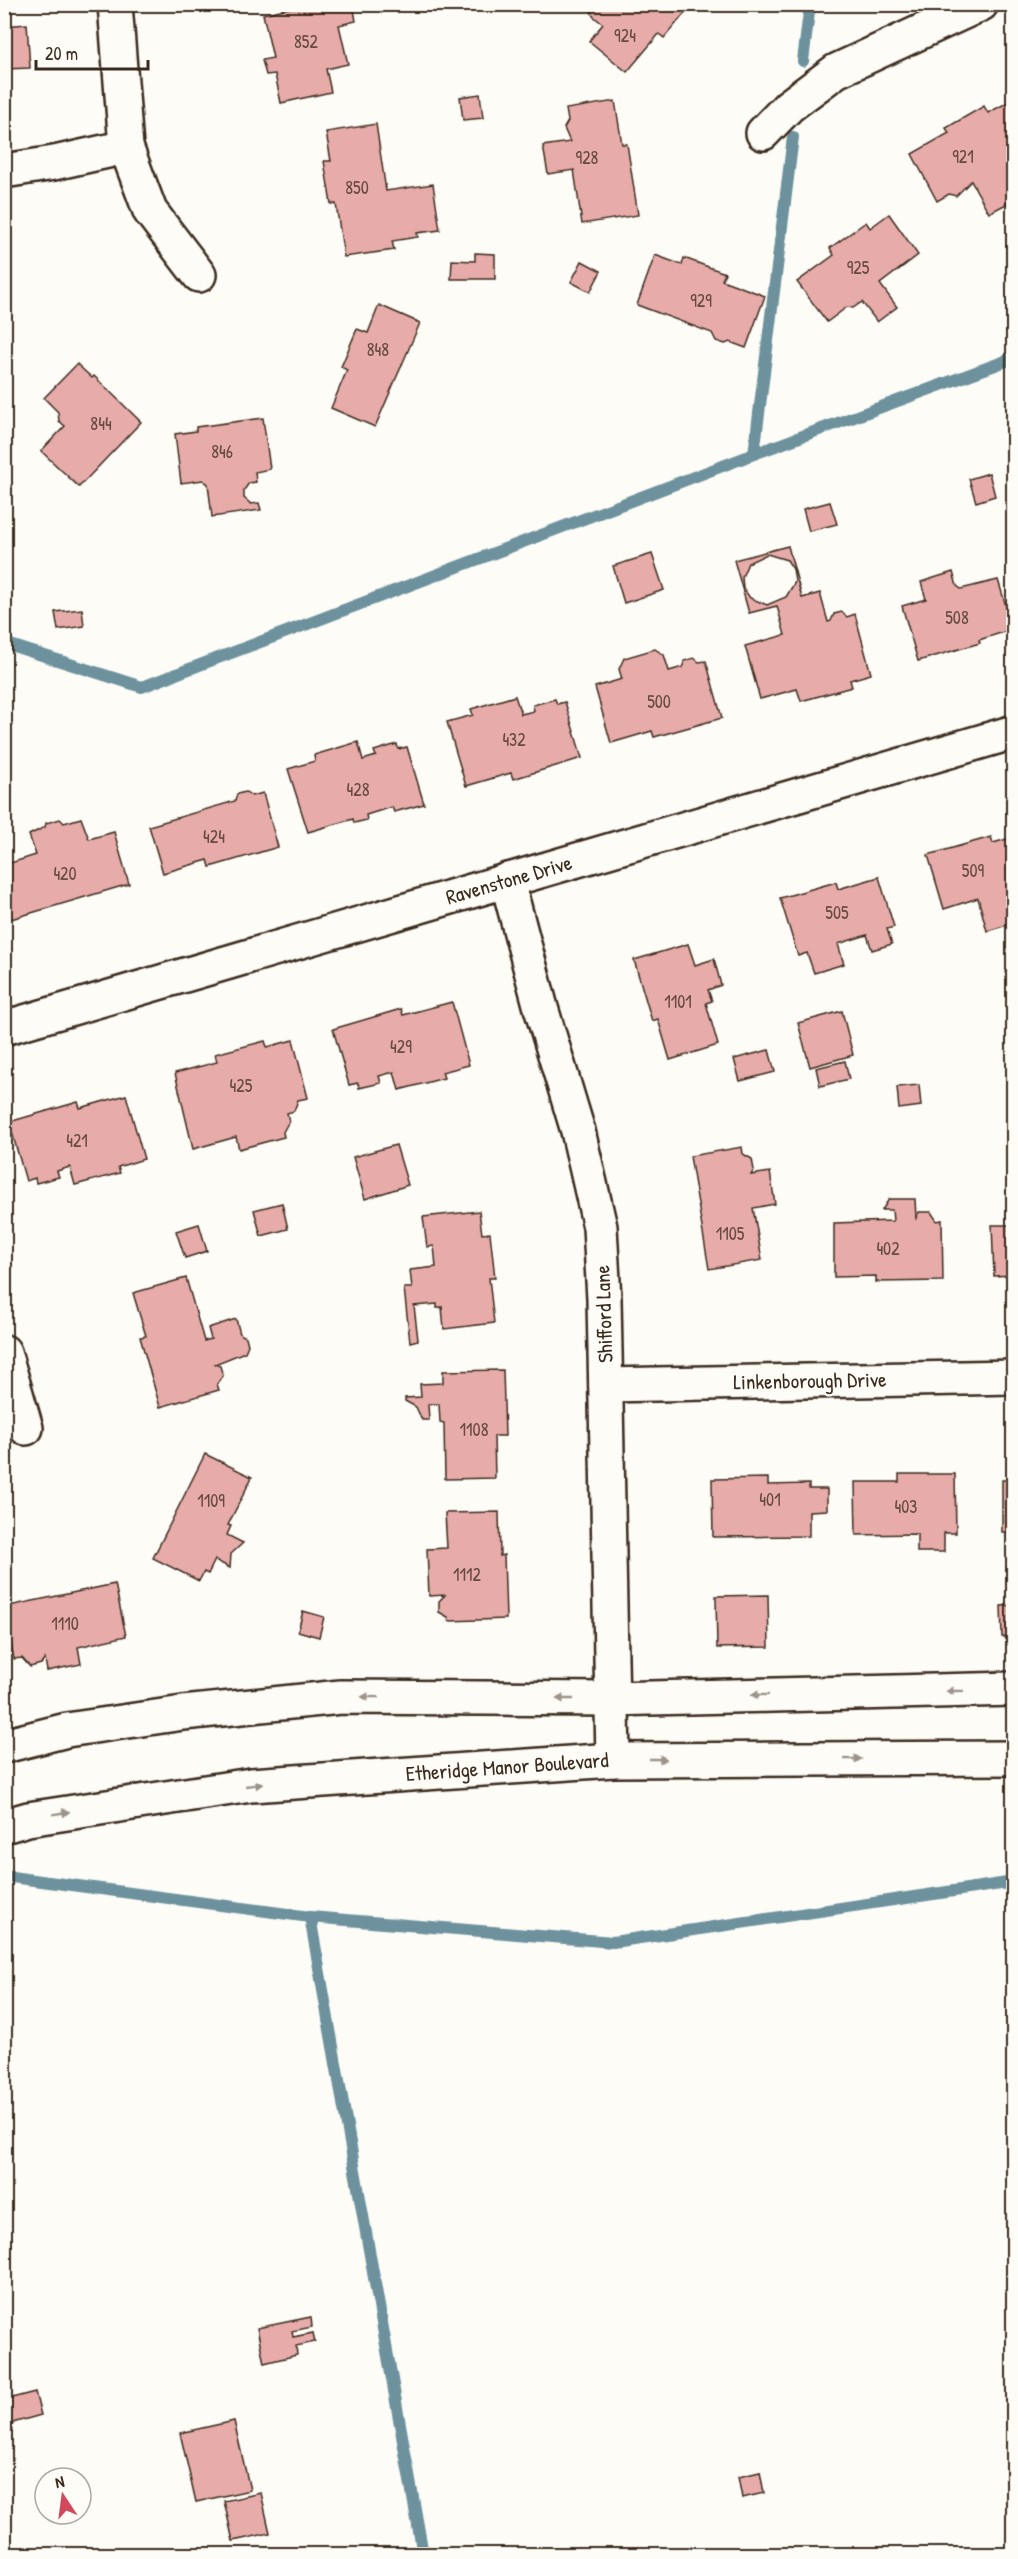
<svg xmlns="http://www.w3.org/2000/svg" width="1018" height="2559" font-family="'Patrick Hand',sans-serif">
<style>
.lines{fill:none;stroke-linecap:round;stroke-linejoin:round}
.stream{stroke:#6d929d;stroke-width:12}
.building{fill:#e7aca9;stroke:#3b2a1e;stroke-width:1.5;fill-rule:evenodd}
.street-casing{stroke:#3b2a1e;stroke-width:38}
.secondary-casing{stroke:#3b2a1e;stroke-width:38}
.street{stroke:#fdfcf7;stroke-width:33}
.secondary{stroke:#fdfcf7;stroke-width:33}
.oneway{fill:#9c938a}
.labels{text-anchor:middle;stroke-width:4.5;stroke-linejoin:round;paint-order:stroke}
.number-label{font-size:18px;fill:#664a41}
.street-label{font-size:21px;fill:#3b2a1e;stroke:#fdfcf7}
</style>
<rect width="100%" height="100%" fill="#fdfcf7"/>
<filter id="ink" filterUnits="userSpaceOnUse"><feTurbulence type="fractalNoise" baseFrequency=".0167" numOctaves="2"/><feDisplacementMap in="SourceGraphic" scale="12" xChannelSelector="R" yChannelSelector="G"/><feConvolveMatrix kernelMatrix="1 2 1 2 8 2 1 2 1" color-interpolation-filters="sRGB"/></filter>
<g filter="url(#ink)">
<g class="lines">
<g class="stream">
<polyline points="803,61 810,4"/>
<polyline points="754,454 793,137"/>
<polyline points="4,643 142,687 754,454 1014,358"/>
<polyline points="4,1876 310,1917 613,1942 1014,1882"/>
<polyline points="310,1917 423,2554"/>
</g>
</g>
<g class="building">
<polygon points="292,4 353,4 356,21 339,25 348,64 326,69 331,92 281,103 275,74 266,75 262,60 273,58 263,14 293,7"/>
<polygon points="589,4 687,4 690,7 664,38 659,34 627,72 589,41 603,24 593,16"/>
<polygon points="27,24 30,68 4,69 4,26"/>
<polygon points="480,94 483,118 463,120 460,97"/>
<polygon points="1014,99 1014,159 1006,163 1014,177 1014,200 989,213 971,181 956,196 949,194 937,201 912,154 949,133 946,128 984,106 988,113"/>
<polygon points="615,101 622,144 627,144 638,215 582,224 574,170 548,174 543,146 570,142 564,128 568,121 566,109"/>
<polygon points="376,124 386,191 433,184 440,230 417,233 418,237 392,241 394,250 344,257 336,204 331,204 324,161 331,161 326,132"/>
<polygon points="889,214 918,255 880,284 897,307 877,322 862,302 853,308 847,307 827,322 797,282 834,255 830,248 866,222 870,228"/>
<polygon points="475,253 495,254 495,279 451,279 452,260 475,261"/>
<polygon points="655,255 682,265 684,258 725,273 722,280 765,296 746,348 730,342 725,344 716,341 712,333 637,305"/>
<polygon points="582,261 601,271 590,292 571,282"/>
<polygon points="379,305 420,323 375,427 331,408 347,370 341,367 357,329 368,333"/>
<polygon points="77,364 92,378 94,376 141,422 79,487 41,451 65,426 59,421 58,412 44,398"/>
<polygon points="263,418 270,469 255,472 256,482 249,483 244,490 244,498 251,504 259,503 261,510 212,517 208,484 203,480 181,483 175,434 196,431 196,427"/>
<polygon points="989,473 995,496 976,502 969,479"/>
<polygon points="830,502 837,524 809,531 803,509"/>
<path d="M788 546 802 598 820 593 828 622 831 621 834 614 842 612 847 617 855 614 871 674 850 680 852 687 801 701 797 689 760 699 745 646 785 635 777 606 749 613 734 560ZM767 554 787 560 793 569 795 582 786 597 767 605 750 598 743 588 742 577 748 563Z"/>
<polygon points="652,554 664,590 624,603 613,566"/>
<polygon points="953,572 957,586 961,589 998,580 1013,629 979,640 980,643 918,661 902,606 926,599 921,582"/>
<polygon points="82,609 84,626 58,630 55,612"/>
<polygon points="655,649 664,655 669,671 683,667 684,661 694,658 699,662 706,661 722,718 654,737 652,731 611,743 595,687 622,679 619,669 624,658"/>
<polygon points="515,696 521,714 534,711 533,705 555,699 557,704 565,702 582,758 513,779 511,773 466,786 447,722 473,715 471,709"/>
<polygon points="358,742 363,760 376,756 374,751 397,744 398,749 407,747 424,804 394,812 392,807 366,815 367,820 354,823 353,819 308,832 288,769 315,761 314,755"/>
<polygon points="246,792 252,796 263,793 278,847 210,867 208,860 163,873 149,826 235,801 237,794"/>
<polygon points="81,818 89,839 114,832 129,884 11,919 4,896 4,865 36,855 29,835 45,827 46,823 60,819 64,823"/>
<polygon points="991,837 993,843 1014,837 1014,887 1010,889 1014,902 1014,923 987,931 978,898 944,909 928,855"/>
<polygon points="879,877 894,927 887,929 892,944 872,950 867,935 838,944 844,964 814,973 807,953 798,956 780,898 836,882 838,889"/>
<polygon points="688,944 695,965 714,959 721,985 708,990 712,1001 706,1003 718,1045 670,1060 658,1019 652,1021 634,960"/>
<polygon points="452,1002 469,1065 442,1072 444,1078 399,1090 394,1072 379,1076 381,1083 359,1088 358,1083 349,1085 333,1029 401,1009 403,1015"/>
<polygon points="842,1011 853,1055 810,1067 798,1023"/>
<polygon points="293,1040 308,1098 298,1100 294,1111 287,1113 289,1121 283,1132 284,1137 239,1149 236,1137 193,1149 175,1073 217,1062 215,1054 265,1041 267,1047"/>
<polygon points="769,1050 775,1072 740,1081 734,1059"/>
<polygon points="845,1061 849,1079 820,1086 816,1068"/>
<polygon points="919,1085 921,1106 899,1109 897,1087"/>
<polygon points="126,1095 144,1159 118,1167 120,1173 75,1185 70,1167 57,1171 59,1177 36,1183 35,1178 26,1181 9,1122 78,1102 80,1108"/>
<polygon points="396,1145 408,1185 365,1199 353,1157"/>
<polygon points="742,1147 743,1154 752,1159 754,1170 751,1175 770,1172 775,1204 753,1208 762,1260 709,1269 690,1156"/>
<polygon points="889,1199 915,1199 916,1218 919,1212 931,1212 937,1221 942,1220 943,1281 876,1282 876,1276 834,1277 834,1223 893,1221 892,1210 882,1210"/>
<polygon points="282,1203 288,1229 261,1236 254,1210"/>
<polygon points="479,1211 482,1234 490,1233 495,1278 489,1278 494,1323 444,1329 442,1307 437,1308 437,1304 414,1306 418,1340 410,1342 404,1288 412,1288 410,1270 436,1267 434,1246 427,1247 423,1217"/>
<polygon points="199,1224 207,1251 185,1258 176,1231"/>
<polygon points="992,1225 1014,1225 1014,1275 994,1276"/>
<polygon points="186,1278 204,1341 211,1339 208,1328 236,1319 240,1334 246,1337 248,1345 245,1352 215,1364 220,1366 223,1376 217,1384 219,1390 160,1407 140,1337 146,1336 133,1293"/>
<polygon points="503,1370 505,1436 494,1436 495,1478 445,1479 444,1423 440,1422 439,1404 428,1404 429,1420 422,1420 416,1407 405,1401 405,1398 421,1397 420,1384 443,1383 443,1371"/>
<polygon points="205,1454 252,1477 228,1525 231,1526 227,1535 243,1543 231,1554 230,1568 215,1560 208,1574 204,1572 199,1581 153,1558"/>
<polygon points="899,1474 955,1474 956,1533 944,1533 944,1552 917,1552 917,1534 856,1535 855,1482 899,1482"/>
<polygon points="768,1478 768,1485 809,1484 809,1489 827,1489 827,1510 809,1511 809,1536 713,1537 712,1479"/>
<rect x="1002" y="1480" width="12" height="52"/>
<polygon points="499,1512 500,1556 504,1555 506,1619 449,1621 448,1617 439,1612 439,1601 445,1595 429,1596 427,1549 447,1548 445,1513"/>
<polygon points="115,1584 126,1636 78,1647 81,1664 47,1671 45,1659 41,1664 30,1667 22,1658 14,1659 4,1607"/>
<polygon points="768,1595 769,1647 717,1648 716,1596"/>
<polygon points="1014,1605 1014,1637 1002,1637 1001,1606"/>
<polygon points="303,1611 324,1617 319,1637 298,1631"/>
<polygon points="311,2317 312,2327 292,2331 293,2337 313,2333 315,2342 296,2346 297,2355 264,2363 257,2328"/>
<polygon points="35,2392 41,2415 9,2424 4,2400"/>
<polygon points="234,2421 250,2490 196,2502 180,2433"/>
<polygon points="760,2472 764,2493 742,2498 738,2477"/>
<polygon points="261,2493 270,2533 233,2541 224,2501"/>
</g>
<g class="lines">
<defs>
<g id="street">
<polyline points="115,4 126,147 150,211 199,275"/>
<polyline points="763,133 789,106 836,71 981,4"/>
<polyline points="4,171 54,163 126,147"/>
<polyline points="507,880 541,1008 578,1131 600,1227 604,1299 613,1760"/>
<polyline points="4,1028 1014,732"/>
<polyline points="4,1352 26,1428"/>
<polyline points="606,1385 1014,1377"/>
</g>
<g id="secondary">
<polyline points="4,1746 67,1730 183,1713 341,1697 610,1699 1014,1689"/>
<polyline points="4,1826 28,1819 251,1785 613,1760 1014,1758"/>
</g>
</defs>
<use href="#street" class="street-casing"/>
<use href="#secondary" class="secondary-casing"/>
<use href="#street" class="street"/>
<use href="#secondary" class="secondary"/>
</g>
<defs><path id="oneway-solid" d="M-6-.8H1V-3.2L6.5 0L1 3.2V.8H-6Z" transform="scale(1.5)"/></defs>
<g class="oneway">
<use href="#oneway-solid" transform="translate(955 1691) rotate(179)"/>
<use href="#oneway-solid" transform="translate(760 1695) rotate(179)"/>
<use href="#oneway-solid" transform="translate(370 1697) rotate(-179)"/>
<use href="#oneway-solid" transform="translate(565 1699) rotate(-180)"/>
<use href="#oneway-solid" transform="translate(658 1759)"/>
<use href="#oneway-solid" transform="translate(853 1759)"/>
<use href="#oneway-solid" transform="translate(254 1785) rotate(-6)"/>
<use href="#oneway-solid" transform="translate(61 1813) rotate(-9)"/>
</g>
</g>
<g class="labels">
<g class="number-label">
<text x="625" y="42">924</text>
<text x="306" y="48">852</text>
<text x="963" y="163">921</text>
<text x="587" y="164">928</text>
<text x="357" y="194">850</text>
<text x="858" y="274">925</text>
<text x="701" y="307">929</text>
<text x="378" y="356">848</text>
<text x="101" y="430">844</text>
<text x="222" y="458">846</text>
<text x="957" y="624">508</text>
<text x="659" y="708">500</text>
<text x="514" y="746">432</text>
<text x="358" y="796">428</text>
<text x="214" y="843">424</text>
<text x="973" y="877">509</text>
<text x="65" y="880">420</text>
<text x="837" y="919">505</text>
<text x="678" y="1008">1101</text>
<text x="401" y="1053">429</text>
<text x="241" y="1092">425</text>
<text x="77" y="1147">421</text>
<text x="730" y="1240">1105</text>
<text x="888" y="1255">402</text>
<text x="474" y="1436">1108</text>
<text x="770" y="1506">401</text>
<text x="211" y="1507">1109</text>
<text x="906" y="1513">403</text>
<text x="467" y="1581">1112</text>
<text x="65" y="1630">1110</text>
</g>
<g class="street-label">
<text transform="translate(509 880) rotate(-16)" y="7">Ravenstone Drive</text>
<text transform="translate(604 1314) rotate(-92)" y="7">Shifford Lane</text>
<text transform="translate(810 1381) rotate(-1)" y="7">Linkenborough Drive</text>
<text transform="translate(507 1767) rotate(-4)" y="7">Etheridge Manor Boulevard</text>
</g>
</g>
<rect width="1018" height="2559" fill="none" stroke="#fdfcf7" stroke-width="24"/>
<rect x="12" y="12" width="994" height="2535" fill="none" stroke="#3b2a1e" stroke-width="2" filter="url(#ink)"/>
<g transform="translate(63 2496) rotate(347)"><circle r="28" fill="#fdfcf7" stroke="#afa8a0" stroke-width="1.5"/>
<path d="M0-4.5L10 22L0 15L-10 22Z" fill="#d1495b"/>
<text y="-9" font-size="16" font-weight="bold" text-anchor="middle" fill="#3b2a1e">N</text>
</g>
<path d="M36 60v9h112v-9" fill="none" stroke="#3b2a1e" stroke-width="3"/>
<text x="45" y="60" font-size="18" fill="#3b2a1e" stroke="#fdfcf7" stroke-width="4.5" paint-order="stroke">20 m</text>
</svg>
